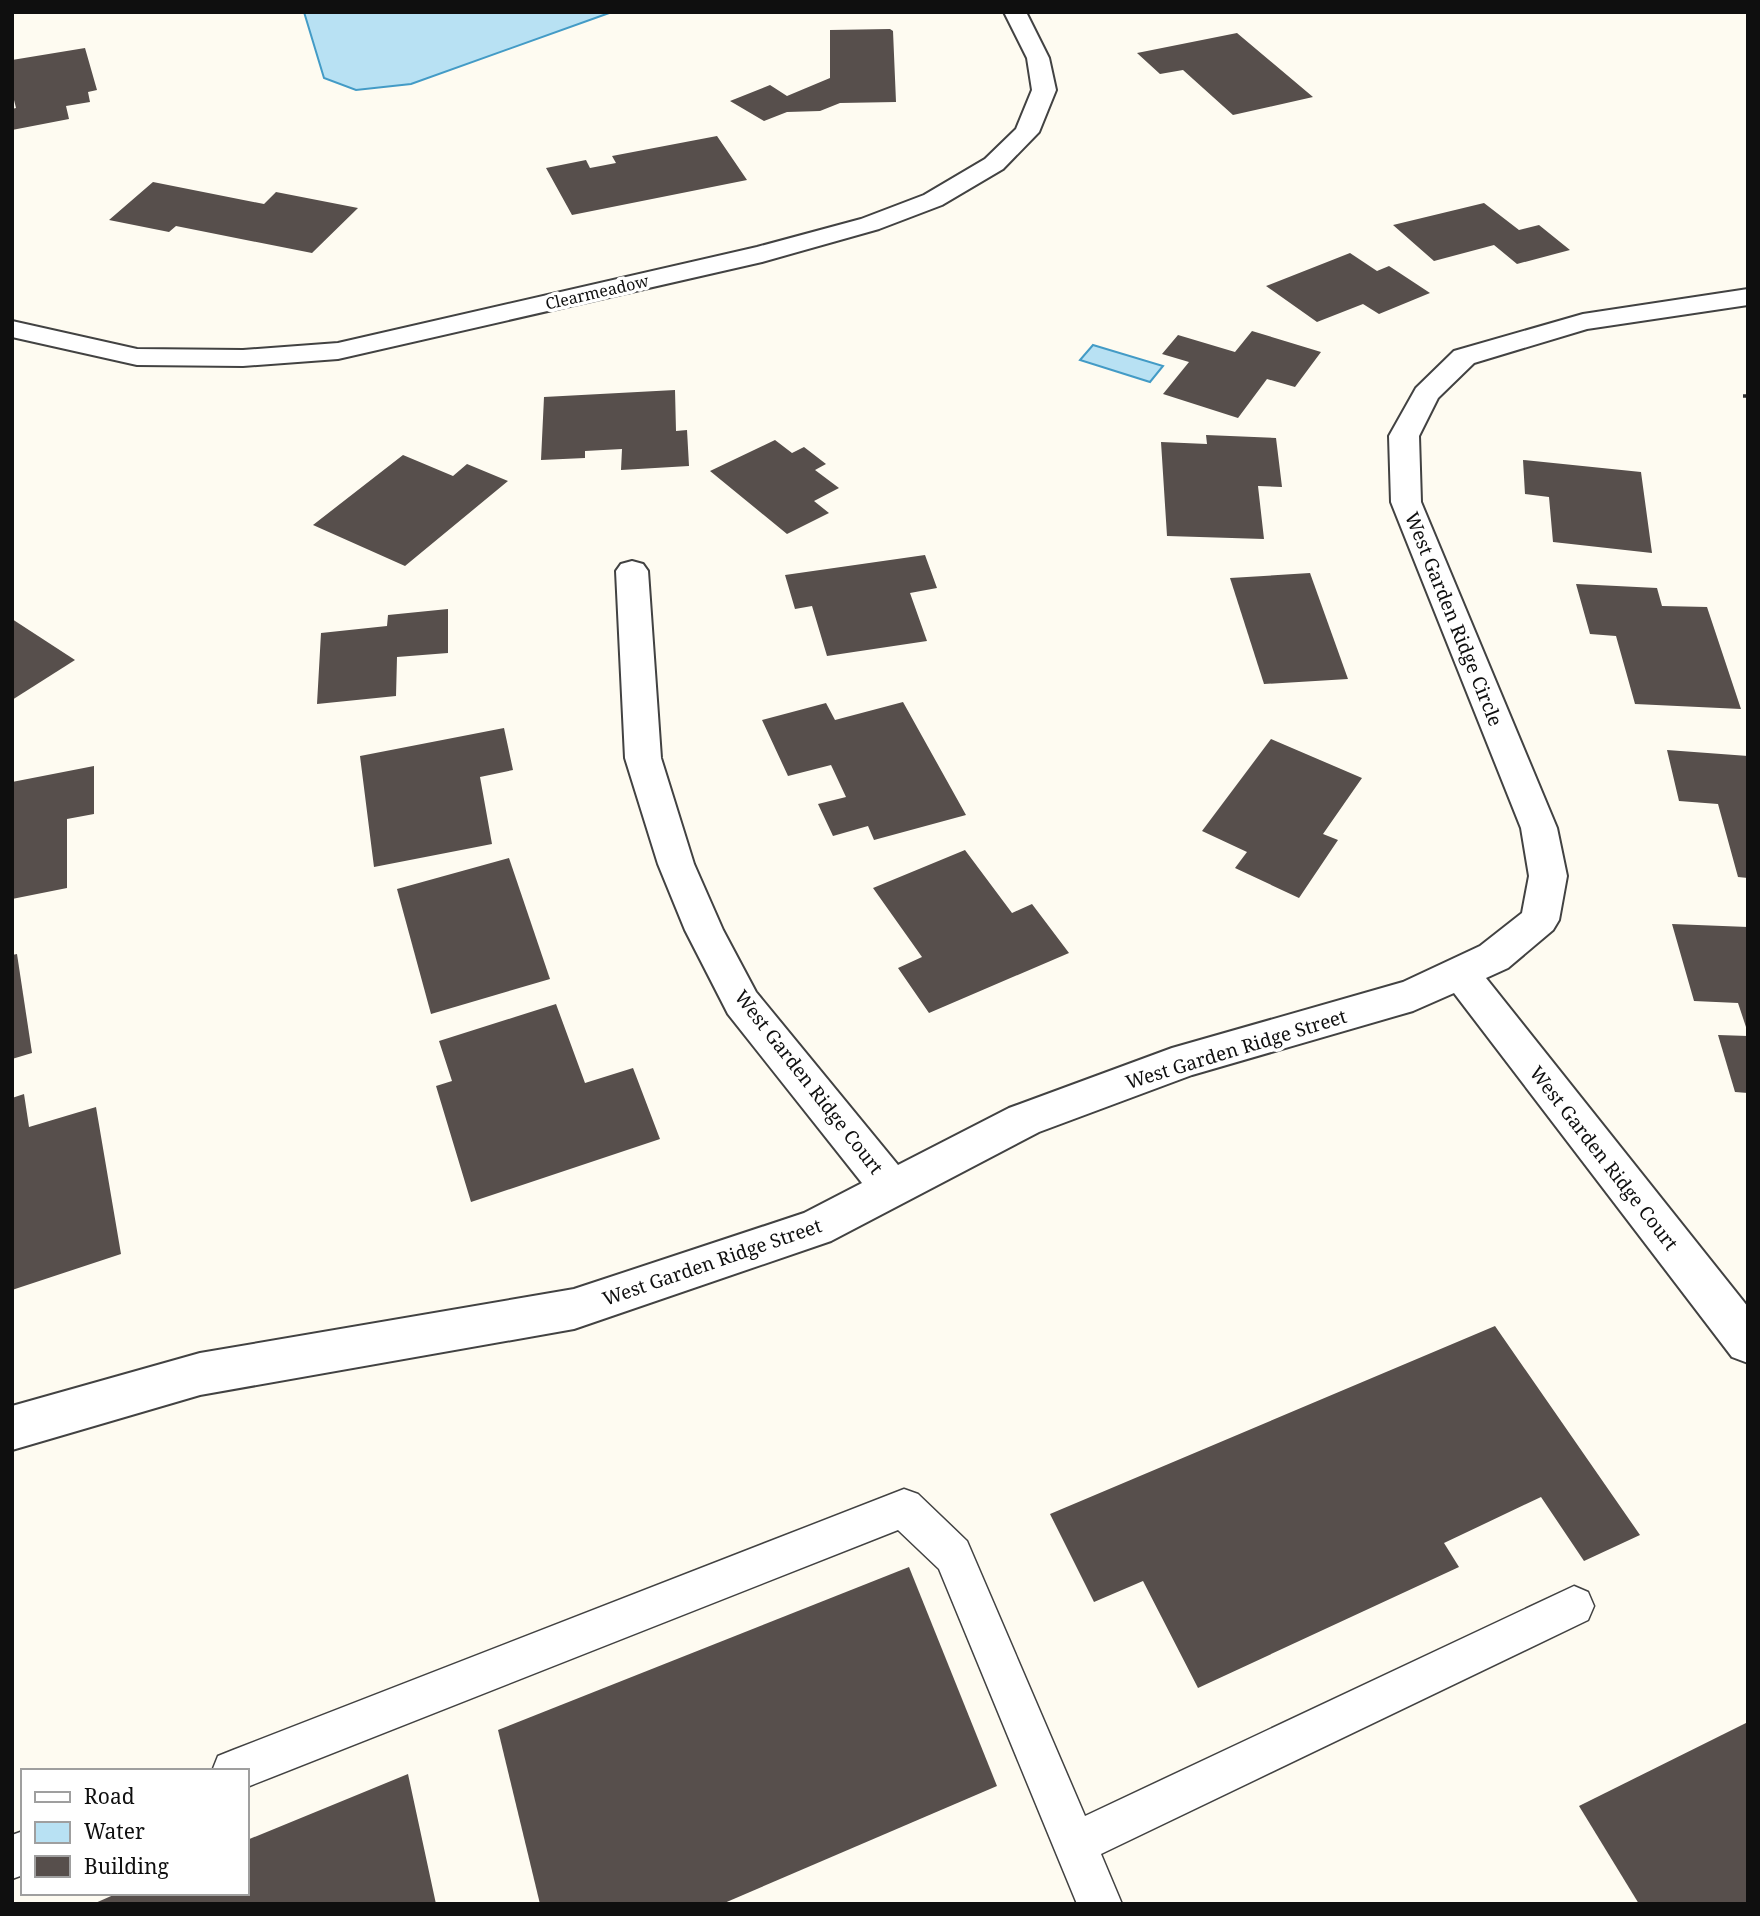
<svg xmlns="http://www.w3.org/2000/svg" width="1760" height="1916" font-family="'Noto Serif',serif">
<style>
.water{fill:#b8e1f3;stroke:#439bc6;stroke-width:2}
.building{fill:#574f4c}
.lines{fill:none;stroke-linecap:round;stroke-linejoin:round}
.lane-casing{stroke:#424242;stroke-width:3}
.street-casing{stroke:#424242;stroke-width:4}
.path{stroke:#313131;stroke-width:3.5;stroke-dasharray:5 2.5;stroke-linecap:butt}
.lane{fill:#fff;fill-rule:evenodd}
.street{fill:#fff;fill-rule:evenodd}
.labels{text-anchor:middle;stroke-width:7;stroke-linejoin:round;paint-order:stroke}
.far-street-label{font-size:16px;fill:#0f0f0f;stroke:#fff}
.street-label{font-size:19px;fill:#0f0f0f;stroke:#fff}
</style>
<rect width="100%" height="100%" fill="#fefbf1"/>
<g class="water">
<polygon points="304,12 612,12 411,84 356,90 324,78"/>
<polygon points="1093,345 1163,366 1150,382 1080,360"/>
</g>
<g class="building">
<polygon points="890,29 893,31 896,102 840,103 820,111 787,112 764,121 730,101 770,85 787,96 830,78 830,30"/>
<polygon points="1237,33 1313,97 1233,115 1183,70 1160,74 1137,53"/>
<polygon points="85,48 97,90 88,92 90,102 66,106 69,119 12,130 12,109 16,108 12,92 12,60"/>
<polygon points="717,136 747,180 572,215 546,168 586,160 590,168 616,163 612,156"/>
<polygon points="153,182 264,204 276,192 358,208 312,253 176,226 169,232 109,220"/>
<polygon points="1484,203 1519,230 1539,225 1570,250 1517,264 1494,245 1434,261 1393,225"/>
<polygon points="1350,253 1377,271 1389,266 1430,293 1379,314 1363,304 1317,322 1266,286"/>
<polygon points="1252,331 1321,352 1295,387 1267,379 1238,418 1163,394 1189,362 1162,354 1178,335 1235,352"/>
<polygon points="675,390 676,431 687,430 689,466 621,470 622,449 585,451 585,458 541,460 544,397"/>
<polygon points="1206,435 1276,438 1282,487 1258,486 1264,539 1167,536 1161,442 1207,444"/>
<polygon points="775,440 792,453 804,447 826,464 815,470 839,488 814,501 829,513 787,534 710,471"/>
<polygon points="403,455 453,476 467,464 508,481 405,566 313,525"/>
<polygon points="1523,460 1641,472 1652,553 1553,542 1549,497 1525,494"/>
<polygon points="925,555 937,588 910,593 927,641 827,656 812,606 795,609 785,575"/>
<polygon points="1310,573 1348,679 1264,684 1230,578"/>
<polygon points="1576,584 1657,588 1662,606 1707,607 1741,709 1635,704 1616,636 1590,634"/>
<polygon points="448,609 448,653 397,657 396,696 317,704 321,633 387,626 388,615"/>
<polygon points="12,619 75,660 12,700"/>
<polygon points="903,702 966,815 874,840 868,826 833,836 818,804 846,797 831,765 788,776 762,720 826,703 835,720"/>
<polygon points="504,728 513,770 480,777 492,844 374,867 360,756"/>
<polygon points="1271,739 1362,778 1323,834 1338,840 1299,898 1235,868 1247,852 1202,831"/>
<polygon points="1667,750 1748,756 1748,878 1738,877 1718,804 1679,801"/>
<polygon points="94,766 94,814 67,819 67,888 12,899 12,782"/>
<polygon points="965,850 1012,913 1032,904 1069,953 929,1013 898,968 922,957 873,888"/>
<polygon points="509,858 550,979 431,1014 397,889"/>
<polygon points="1672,924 1748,927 1748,1033 1738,1003 1694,1001"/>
<polygon points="17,954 32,1053 12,1059 12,955"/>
<polygon points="556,1004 585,1083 633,1068 660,1139 471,1202 436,1086 452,1081 439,1041"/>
<polygon points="1718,1035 1748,1036 1748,1093 1735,1092"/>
<polygon points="24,1094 29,1127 96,1107 121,1254 12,1290 12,1098"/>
<polygon points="1495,1326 1640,1535 1584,1561 1541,1497 1444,1543 1459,1567 1198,1688 1143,1581 1094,1602 1050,1514"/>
<polygon points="909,1567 997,1786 722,1904 540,1904 498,1730"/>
<polygon points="1748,1722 1748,1904 1639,1904 1579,1806"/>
<polygon points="408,1774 436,1904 93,1904 118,1893 247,1893 247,1840"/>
</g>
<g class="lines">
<defs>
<g id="lane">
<polygon points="904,1489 918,1494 967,1541 1085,1816 1574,1586 1588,1592 1594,1606 1588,1620 1101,1854 1122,1904 1077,1904 939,1569 898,1530 247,1787 247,1771 212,1771 218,1756 233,1750"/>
<polygon points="23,1831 23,1875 12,1879 12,1835"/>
</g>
<g id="street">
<polygon points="1004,12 1026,12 1049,58 1056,90 1039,132 1003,169 942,205 879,229 762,262 338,359 243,366 137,365 12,337 12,321 137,349 243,350 338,343 757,247 861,219 924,195 985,159 1016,129 1032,90 1027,58"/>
<polygon points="1748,289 1748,305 1587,329 1474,363 1438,398 1419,436 1421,502 1557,828 1567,876 1559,920 1553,930 1508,968 1486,978 1748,1307 1748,1363 1732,1357 1454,993 1413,1011 1192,1075 1039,1132 831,1241 574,1329 200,1395 12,1450 12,1406 200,1353 574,1289 804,1213 862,1183 728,1014 685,930 658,864 625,758 616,571 621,564 632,561 643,564 648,571 661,758 694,864 723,930 756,992 898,1165 1009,1108 1172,1048 1403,982 1480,946 1522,913 1529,876 1521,828 1391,502 1389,436 1416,388 1454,351 1583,314"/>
</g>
</defs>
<use href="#lane" class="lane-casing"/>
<use href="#street" class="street-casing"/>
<polyline class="path" points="1743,396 1748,396"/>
<use href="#lane" class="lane"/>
<use href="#street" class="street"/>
</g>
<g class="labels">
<g class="far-street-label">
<text transform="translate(597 292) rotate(-13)" y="6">Clearmeadow</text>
</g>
<g class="street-label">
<text transform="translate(1454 619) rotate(68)" y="7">West Garden Ridge Circle</text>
<text transform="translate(1236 1049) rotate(-17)" y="7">West Garden Ridge Street</text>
<text transform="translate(809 1082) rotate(52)" y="7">West Garden Ridge Court</text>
<text transform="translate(1604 1158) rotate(52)" y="7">West Garden Ridge Court</text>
<text transform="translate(712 1262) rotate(-19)" y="7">West Garden Ridge Street</text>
</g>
</g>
<rect width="1760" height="1916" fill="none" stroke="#0f0f0f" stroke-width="28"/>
<rect x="21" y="1769" width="228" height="126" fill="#ffffff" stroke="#9f9f9f" stroke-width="2"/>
<rect x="35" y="1792" width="35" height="10" fill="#ffffff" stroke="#9f9f9f" stroke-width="2"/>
<text x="84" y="1804" font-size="21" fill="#0f0f0f">Road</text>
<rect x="35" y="1822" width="35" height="21" fill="#b8e1f3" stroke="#9f9f9f" stroke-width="2"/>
<text x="84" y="1839" font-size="21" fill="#0f0f0f">Water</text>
<rect x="35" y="1856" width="35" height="21" fill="#574f4c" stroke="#9f9f9f" stroke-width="2"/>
<text x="84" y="1874" font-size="21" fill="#0f0f0f">Building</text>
</svg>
